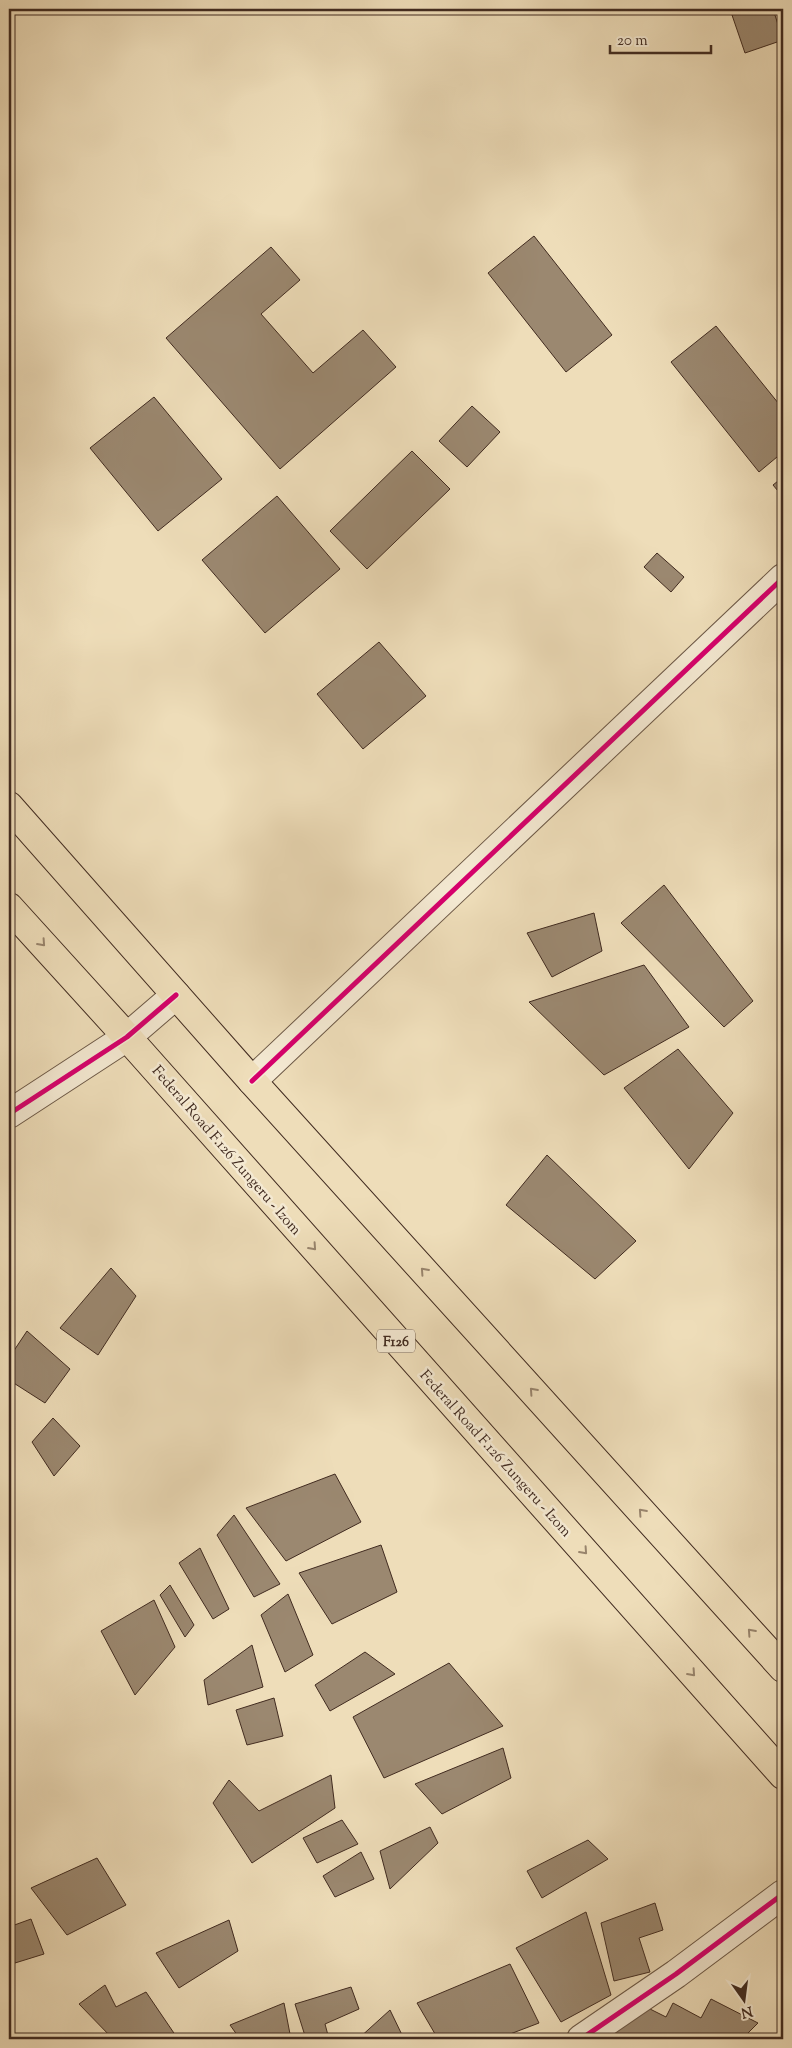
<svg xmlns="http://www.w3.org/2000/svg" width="792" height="2048" font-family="'Sorts Mill Goudy',serif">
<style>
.building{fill:#9b8870;stroke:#412b20}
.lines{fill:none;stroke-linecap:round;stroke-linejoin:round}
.street-casing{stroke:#6c5846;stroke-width:30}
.primary-casing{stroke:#412b20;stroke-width:30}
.street{stroke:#f4e9d2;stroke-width:28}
.primary{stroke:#eeddb9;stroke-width:28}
.cycleway-casing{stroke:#f4e9d2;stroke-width:8}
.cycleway{stroke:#d6006c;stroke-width:5}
.oneway{stroke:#98846c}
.labels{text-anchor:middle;stroke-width:5;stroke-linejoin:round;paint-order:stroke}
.shield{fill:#f4e9d2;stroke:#776455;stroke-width:1}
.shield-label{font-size:14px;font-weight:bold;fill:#412b20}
.street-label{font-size:15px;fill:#412b20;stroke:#f4e9d2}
</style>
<rect width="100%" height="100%" fill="#eeddb9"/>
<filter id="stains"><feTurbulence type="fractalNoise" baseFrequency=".004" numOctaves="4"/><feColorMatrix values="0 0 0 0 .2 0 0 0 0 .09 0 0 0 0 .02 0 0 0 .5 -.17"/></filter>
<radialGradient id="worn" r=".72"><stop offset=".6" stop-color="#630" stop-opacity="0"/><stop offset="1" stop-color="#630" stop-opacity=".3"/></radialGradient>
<g class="building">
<polygon points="750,9 773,9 783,40 745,53 732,15"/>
<polygon points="534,236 612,335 566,372 488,273"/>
<polygon points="271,247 300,280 261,314 313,373 363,330 396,367 280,469 166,338"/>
<polygon points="716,326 783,409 783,452 759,472 671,362"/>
<polygon points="154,397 222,479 158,531 90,448"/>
<polygon points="472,406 500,432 467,467 439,441"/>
<polygon points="412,451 450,489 367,569 330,531"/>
<polygon points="783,477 783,497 773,485"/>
<polygon points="277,496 340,569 265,633 202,560"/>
<polygon points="657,553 684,577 671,592 644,567"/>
<polygon points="379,642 426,696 363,749 317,694"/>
<polygon points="664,885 753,1001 724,1027 621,923"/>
<polygon points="594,913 602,951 552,977 527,933"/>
<polygon points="644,965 689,1027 604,1075 529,1002"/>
<polygon points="678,1049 733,1113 689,1169 624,1088"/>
<polygon points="547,1155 636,1241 595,1279 506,1205"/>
<polygon points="111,1268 136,1296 98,1355 60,1328"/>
<polygon points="27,1331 70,1369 45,1403 9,1380 9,1358"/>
<polygon points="53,1418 80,1446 54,1476 32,1442"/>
<polygon points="335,1474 361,1522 286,1561 246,1508"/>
<polygon points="234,1515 280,1584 254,1597 217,1535"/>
<polygon points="381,1545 397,1592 332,1624 299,1573"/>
<polygon points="200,1548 229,1609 213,1619 179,1563"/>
<polygon points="170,1585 194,1625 185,1637 160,1595"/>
<polygon points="288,1594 313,1655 285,1672 261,1615"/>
<polygon points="154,1600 175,1647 135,1695 101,1631"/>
<polygon points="252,1645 263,1687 208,1705 204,1680"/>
<polygon points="365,1652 395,1674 330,1711 315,1685"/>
<polygon points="449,1663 503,1726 384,1778 353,1717"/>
<polygon points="274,1698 283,1736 247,1745 236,1710"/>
<polygon points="503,1748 511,1778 442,1814 415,1784"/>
<polygon points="331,1775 335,1808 252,1863 213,1803 229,1780 259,1811"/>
<polygon points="342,1820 358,1844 317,1863 303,1838"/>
<polygon points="430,1827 438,1843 390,1889 380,1851"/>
<polygon points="588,1840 608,1859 542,1898 527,1871"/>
<polygon points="361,1852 374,1879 335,1897 323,1876"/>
<polygon points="97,1858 126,1905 67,1935 31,1888"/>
<polygon points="655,1903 663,1930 639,1938 650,1972 614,1981 601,1923"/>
<polygon points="586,1912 611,1995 561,2022 516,1948"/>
<polygon points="31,1919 44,1954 15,1963 9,1942 9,1927"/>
<polygon points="229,1920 238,1951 179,1988 156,1953"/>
<polygon points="510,1964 539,2023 497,2039 438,2039 417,2003"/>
<polygon points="105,1985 116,2007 146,1992 178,2039 113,2039 79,2004"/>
<polygon points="351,1987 359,2009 325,2024 329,2039 306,2039 295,2004"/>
<polygon points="711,1999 758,2023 742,2039 603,2039 646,2007 666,2017 673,2003 701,2018"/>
<polygon points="284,2003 290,2034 271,2039 240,2039 230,2025"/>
<polygon points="390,2010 404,2039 358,2039"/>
</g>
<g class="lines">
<defs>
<g id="street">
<polyline points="252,1081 783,578"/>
<polyline points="9,1114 127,1037 176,995"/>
<polyline points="581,2039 676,1974 783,1894"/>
</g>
<g id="primary">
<polyline points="9,806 252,1081 783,1668"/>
<polyline points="9,907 127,1037 783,1775"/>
</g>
</defs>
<use href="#street" class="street-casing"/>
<use href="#primary" class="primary-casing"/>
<use href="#street" class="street"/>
<use href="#primary" class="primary"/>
<defs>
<g id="cycleway">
<polyline points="252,1081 783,578"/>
<polyline points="9,1114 127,1037 176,995"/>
<polyline points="581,2039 676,1974 783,1894"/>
</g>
</defs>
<use href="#cycleway" class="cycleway-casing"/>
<use href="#cycleway" class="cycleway"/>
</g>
<defs><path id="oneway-chevron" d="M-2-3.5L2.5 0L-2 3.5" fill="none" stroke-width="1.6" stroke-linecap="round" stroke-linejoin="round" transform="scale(1.25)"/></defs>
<g class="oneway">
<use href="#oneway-chevron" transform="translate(42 943) rotate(48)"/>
<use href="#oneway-chevron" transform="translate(313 1247) rotate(48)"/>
<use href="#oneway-chevron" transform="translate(424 1271) rotate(-132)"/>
<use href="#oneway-chevron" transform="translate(533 1391) rotate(-132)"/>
<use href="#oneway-chevron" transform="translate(642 1512) rotate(-132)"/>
<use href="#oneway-chevron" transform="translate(584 1551) rotate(48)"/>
<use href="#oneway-chevron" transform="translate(751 1632) rotate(-132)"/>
<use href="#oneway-chevron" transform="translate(692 1673) rotate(48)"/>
</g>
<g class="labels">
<rect class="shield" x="377" y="1329.5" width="38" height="23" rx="4"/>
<g class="shield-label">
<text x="396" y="1346">F126</text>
</g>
<g class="street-label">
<text transform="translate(227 1150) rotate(49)" y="5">Federal Road F.126 Zungeru - Izom</text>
<text transform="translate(496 1453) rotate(48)" y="5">Federal Road F.126 Zungeru - Izom</text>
</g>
</g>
<rect width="792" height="2048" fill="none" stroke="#eeddb9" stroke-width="30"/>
<rect x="10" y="10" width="772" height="2028" fill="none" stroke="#412b20" stroke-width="2.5"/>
<rect x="15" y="15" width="762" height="2018" fill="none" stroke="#412b20"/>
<g transform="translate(744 2000) rotate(166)" stroke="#f4e9d2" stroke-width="4" paint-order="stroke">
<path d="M0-4L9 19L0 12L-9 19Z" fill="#412b20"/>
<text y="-8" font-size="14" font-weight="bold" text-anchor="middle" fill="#412b20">N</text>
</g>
<path d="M610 45v8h101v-8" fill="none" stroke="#412b20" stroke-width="2.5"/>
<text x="617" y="45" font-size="15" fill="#412b20" stroke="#f4e9d2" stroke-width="4" paint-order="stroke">20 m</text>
<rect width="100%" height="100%" filter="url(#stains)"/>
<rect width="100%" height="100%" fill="url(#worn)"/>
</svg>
